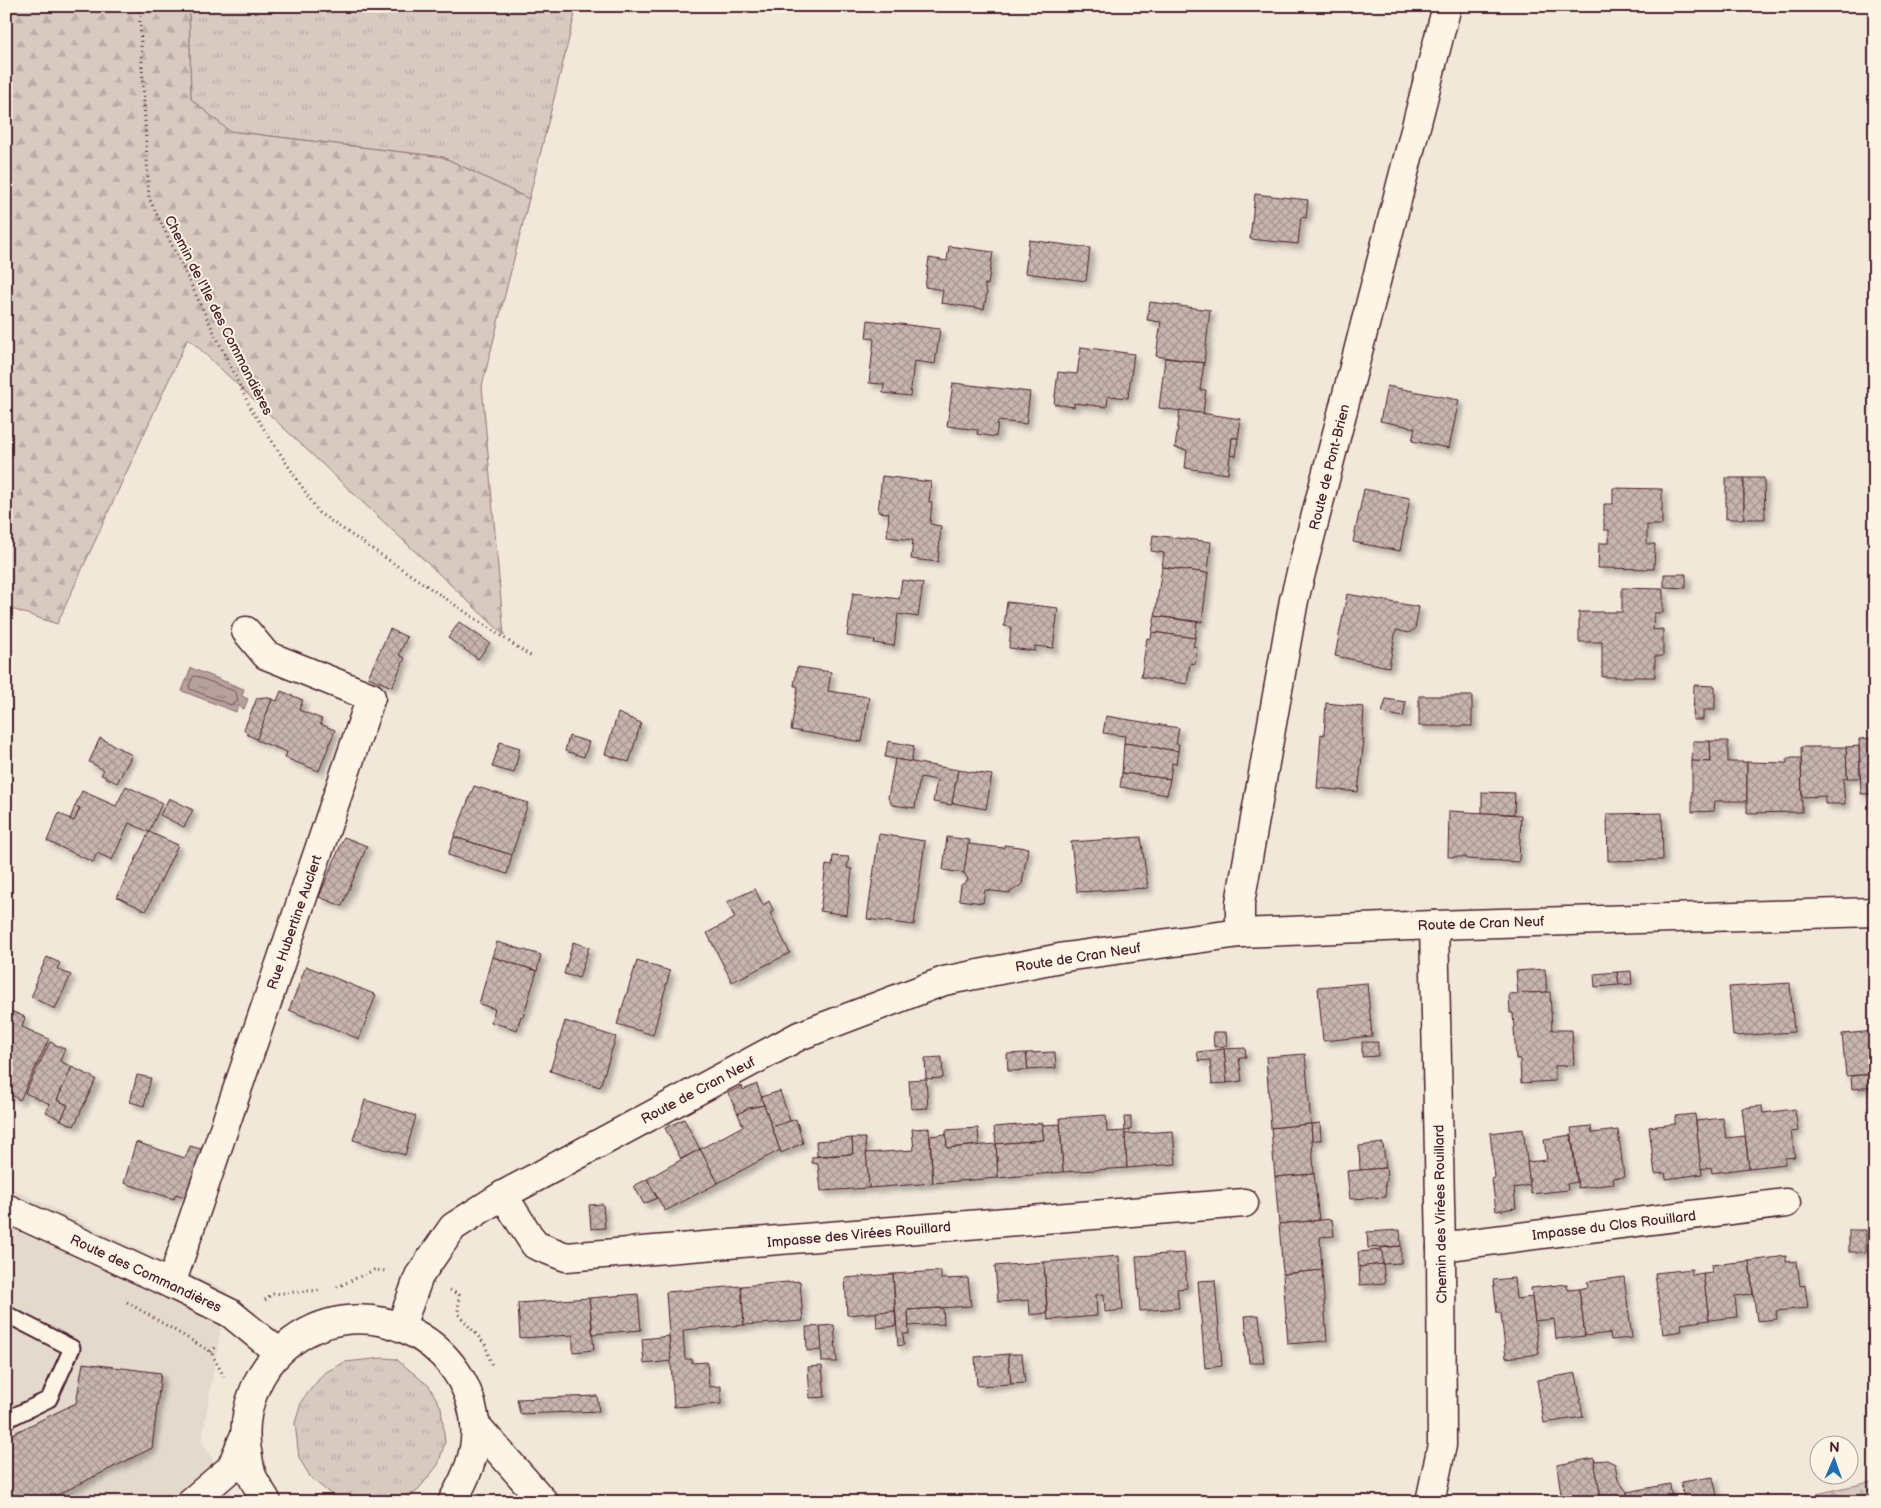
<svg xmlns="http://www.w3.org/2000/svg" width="1881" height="1508" font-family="'Balsamiq Sans',sans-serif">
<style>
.built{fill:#e4d9cd}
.grass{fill:url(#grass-tufts);stroke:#917476}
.forest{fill:url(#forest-firs);stroke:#917476}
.water{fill:url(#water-ripples);stroke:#8b6d6f}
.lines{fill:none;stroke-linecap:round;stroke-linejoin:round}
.shore{stroke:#755358;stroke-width:1}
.building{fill:url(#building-cross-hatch);stroke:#4a1f2b;filter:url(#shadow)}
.lane-casing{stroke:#4a1f2b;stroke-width:19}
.street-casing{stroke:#4a1f2b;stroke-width:31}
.secondary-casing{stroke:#4a1f2b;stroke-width:31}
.path{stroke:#4a1f2b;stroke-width:3;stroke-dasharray:1 4;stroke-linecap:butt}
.lane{stroke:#fcf5e5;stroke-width:15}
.street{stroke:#fcf5e5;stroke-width:28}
.secondary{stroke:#fcf5e5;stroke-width:28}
.labels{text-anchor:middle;stroke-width:4;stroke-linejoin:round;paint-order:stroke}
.street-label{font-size:14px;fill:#4a1f2b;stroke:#fcf5e5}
</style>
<defs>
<pattern id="grass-tufts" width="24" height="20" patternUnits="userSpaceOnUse" patternTransform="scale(1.25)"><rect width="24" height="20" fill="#d8cac0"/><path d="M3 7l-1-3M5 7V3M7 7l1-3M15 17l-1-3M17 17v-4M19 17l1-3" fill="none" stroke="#bbada5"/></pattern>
<pattern id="forest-firs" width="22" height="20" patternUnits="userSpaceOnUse" patternTransform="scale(1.25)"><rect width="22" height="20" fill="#d8cac0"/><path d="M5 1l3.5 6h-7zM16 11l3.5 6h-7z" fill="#bbada5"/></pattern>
<pattern id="water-ripples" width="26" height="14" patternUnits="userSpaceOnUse" patternTransform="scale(1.25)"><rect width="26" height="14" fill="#b6a19c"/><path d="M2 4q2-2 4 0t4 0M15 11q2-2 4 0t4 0" fill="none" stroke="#96837f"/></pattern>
<pattern id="building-cross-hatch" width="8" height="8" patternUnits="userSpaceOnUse" patternTransform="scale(1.25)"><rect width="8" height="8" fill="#c7b6af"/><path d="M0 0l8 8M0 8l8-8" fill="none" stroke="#a4938f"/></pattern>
<filter id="shadow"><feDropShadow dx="4.5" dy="4.5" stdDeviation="2.5" flood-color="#0004"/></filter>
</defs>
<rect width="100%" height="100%" fill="#f1e8da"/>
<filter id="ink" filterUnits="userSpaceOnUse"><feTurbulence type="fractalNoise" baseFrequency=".02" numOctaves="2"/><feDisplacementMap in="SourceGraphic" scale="10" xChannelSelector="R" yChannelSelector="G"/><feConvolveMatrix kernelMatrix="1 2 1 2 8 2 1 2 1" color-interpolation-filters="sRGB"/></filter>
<g filter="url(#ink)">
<polygon class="built" points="6,1186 227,1291 202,1441 237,1502 6,1502"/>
<g class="grass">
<polygon points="189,6 577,6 529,199 443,157 229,131 191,99"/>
<polygon points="383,1358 396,1359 429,1386 441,1407 445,1442 438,1465 416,1492 398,1502 344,1502 338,1500 311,1478 299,1458 295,1423 302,1400 324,1373 345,1362"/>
</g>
<g class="forest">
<polygon points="6,6 189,6 191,99 229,131 443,157 529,199 482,386 504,635 188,338 57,624 6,607"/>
<polygon points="1875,1481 1875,1502 1781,1502"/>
</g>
<polygon class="water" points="191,668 244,689 242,696 248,699 244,709 238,706 236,712 182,691"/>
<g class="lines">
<polygon class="shore" points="196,676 236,692 238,701 231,705 190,689 189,686 193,677"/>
</g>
<g class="building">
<polygon points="1255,194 1308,200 1306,218 1301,217 1298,244 1250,239"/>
<polygon points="1029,240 1090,248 1086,281 1025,273"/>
<polygon points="949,246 993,252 988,285 985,284 985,289 987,292 984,309 941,303 943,290 925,287 929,258 947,261"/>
<polygon points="1150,302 1210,310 1204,363 1156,356 1161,322 1147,320"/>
<polygon points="868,320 940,329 935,364 914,361 910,396 883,393 884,384 869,383 874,339 866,338"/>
<polygon points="1081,347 1134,354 1128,398 1108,396 1107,407 1074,403 1074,407 1054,404 1058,372 1077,374"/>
<polygon points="1165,358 1204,363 1200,390 1206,390 1203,414 1159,408"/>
<polygon points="953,383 1030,392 1026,424 998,421 996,437 977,434 978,430 947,426"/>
<polygon points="1387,386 1459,400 1449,448 1412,441 1415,428 1380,421"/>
<polygon points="1180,410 1241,419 1238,438 1232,438 1228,474 1185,468 1187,450 1175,448"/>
<polygon points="1232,438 1238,438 1236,456 1230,455"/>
<polygon points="882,476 931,482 929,502 932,502 930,524 941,526 938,562 911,559 913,540 887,537 889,513 878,512"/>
<rect x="1726" y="478" width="18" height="41"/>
<polygon points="1744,478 1764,478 1765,519 1744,519"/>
<polygon points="1613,488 1662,489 1662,525 1647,525 1647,544 1655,544 1654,569 1598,568 1599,543 1609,543 1609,530 1604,530 1604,504 1613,504"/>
<polygon points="1364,489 1410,498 1400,551 1353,542"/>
<polygon points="1153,535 1211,542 1208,573 1162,567 1164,553 1151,551"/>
<polygon points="1162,567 1208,573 1202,622 1155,616"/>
<polygon points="1664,574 1686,574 1686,588 1664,587"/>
<polygon points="902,580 923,583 918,617 898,614 894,646 874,643 875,640 847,636 853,593 899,599"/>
<polygon points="1622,588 1663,589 1663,613 1654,613 1653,630 1663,629 1663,656 1655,656 1655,677 1602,677 1602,642 1579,642 1579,612 1622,612"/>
<polygon points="1347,594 1419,607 1415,629 1409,633 1396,630 1389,667 1335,656"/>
<polygon points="1007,602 1058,608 1053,648 1035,646 1035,651 1009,648 1011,627 1004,626"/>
<polygon points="1155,616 1197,622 1195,638 1152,632"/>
<polygon points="459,622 490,643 478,659 448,638"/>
<polygon points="390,629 407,637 399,655 405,658 392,687 368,677"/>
<polygon points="1152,632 1195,638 1193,646 1197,647 1195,664 1190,663 1187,684 1141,677 1147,638 1151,639"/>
<polygon points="797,667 831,672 828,691 869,697 862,742 791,730 798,686 794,686"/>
<polygon points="1694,685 1715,686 1715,710 1703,710 1703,720 1693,720"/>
<polygon points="281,691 303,700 299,710 322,719 320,724 335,730 319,771 285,758 287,752 256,740 272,699 277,701"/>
<rect x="1419" y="696" width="53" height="30"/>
<polygon points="265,697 272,699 257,739 248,735 244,729 257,698"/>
<polygon points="1386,699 1406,702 1403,717 1382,713"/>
<polygon points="1326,703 1364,707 1362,739 1364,739 1358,792 1317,788 1321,734 1324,735"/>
<polygon points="618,713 641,723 629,762 605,754"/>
<polygon points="1106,716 1179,728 1176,744 1179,744 1178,751 1124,743 1125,736 1103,733"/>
<polygon points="569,736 589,742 584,757 565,751"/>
<polygon points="100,738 132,755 117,783 101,775 104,770 89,762"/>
<polygon points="1875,738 1875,794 1861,794 1859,739"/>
<polygon points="888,741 914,746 911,762 885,757"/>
<polygon points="1693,741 1710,741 1711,762 1692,761"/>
<polygon points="1710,741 1728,741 1728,762 1747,762 1747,801 1715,801 1714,811 1692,812 1692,761 1711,762"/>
<polygon points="500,742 520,748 514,773 492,767"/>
<polygon points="1124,743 1178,751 1176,764 1172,763 1170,779 1122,773"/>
<polygon points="1859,746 1860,778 1847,778 1846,747"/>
<polygon points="1801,747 1846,747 1847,778 1843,779 1845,804 1825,804 1825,796 1802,797"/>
<polygon points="1787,758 1801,758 1802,812 1747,813 1747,762 1787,763"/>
<polygon points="895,759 958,770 952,805 933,802 937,780 920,777 915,808 892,805 888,798"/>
<polygon points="958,770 992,775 986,809 952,803"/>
<polygon points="1122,773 1170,779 1167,795 1120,787"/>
<polygon points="126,786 162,803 149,832 129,823 112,860 97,853 93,862 47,841 59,813 74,821 80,808 75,806 82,791 116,806"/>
<polygon points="474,786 528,803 512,855 454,837"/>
<polygon points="1482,792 1515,793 1514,814 1482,813"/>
<polygon points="169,798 193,810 184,827 160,815"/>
<polygon points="75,806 80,808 74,821 70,819"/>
<polygon points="1449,811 1521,815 1519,862 1466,859 1466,857 1448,857"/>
<polygon points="1662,813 1663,860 1608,861 1607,814"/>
<polygon points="149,832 178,845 146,911 117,897"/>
<polygon points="879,834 925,841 914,925 867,919"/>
<polygon points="344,837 367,846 342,906 319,897"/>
<polygon points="454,837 512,855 507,874 448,855"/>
<polygon points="947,837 970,840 964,873 943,870"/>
<polygon points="1141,837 1148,888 1077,892 1071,842"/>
<polygon points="968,844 1004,848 1004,845 1028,848 1022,884 1009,893 985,890 983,903 959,900 961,885 968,880 964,873"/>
<polygon points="833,856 849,857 847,868 852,869 847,915 820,911 826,865 832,866"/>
<polygon points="755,889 763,905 769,901 774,912 770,913 790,953 732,982 707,933 735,918 727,902"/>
<polygon points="497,942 541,955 537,971 492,957"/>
<polygon points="573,942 589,947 579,978 564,974"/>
<polygon points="47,957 60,963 57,969 71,975 55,1009 31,997 36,986 34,985"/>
<polygon points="492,957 537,971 523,1017 521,1016 517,1030 491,1022 495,1009 479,1004"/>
<polygon points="637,961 670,971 653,1035 617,1024"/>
<polygon points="306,966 376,995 359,1039 289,1010"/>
<polygon points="1545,969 1547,992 1518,994 1516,971"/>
<polygon points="1631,971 1632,984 1619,985 1617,972"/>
<polygon points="1617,972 1619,985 1595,987 1594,974"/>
<polygon points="1367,983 1372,1036 1323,1041 1318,987"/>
<polygon points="1790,983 1794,1032 1733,1036 1729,987"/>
<polygon points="1547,992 1550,992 1552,1030 1572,1030 1574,1065 1555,1066 1555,1081 1521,1083 1520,1059 1516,1059 1513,1013 1510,1013 1509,994"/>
<polygon points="6,1009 25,1017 22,1027 49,1039 20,1100 6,1092 6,1055 10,1048 6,1046"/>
<polygon points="565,1021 616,1037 600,1087 550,1071"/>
<polygon points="1875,1031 1875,1074 1846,1076 1842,1034"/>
<polygon points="1213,1032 1226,1032 1227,1046 1214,1047"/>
<polygon points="50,1042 65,1049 60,1061 72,1067 57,1100 68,1105 61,1120 46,1112 50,1104 25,1093"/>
<polygon points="1362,1042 1378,1042 1378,1056 1362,1057"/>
<polygon points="1245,1048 1246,1057 1239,1057 1242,1081 1227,1083 1224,1049"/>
<polygon points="1224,1049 1227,1083 1212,1084 1210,1060 1199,1061 1197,1052"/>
<polygon points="1055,1052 1056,1068 1028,1070 1026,1053"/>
<polygon points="1026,1053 1028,1070 1008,1071 1007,1054"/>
<polygon points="1305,1054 1311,1124 1271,1128 1266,1057"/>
<polygon points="942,1057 943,1078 926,1079 925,1058"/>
<polygon points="72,1067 96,1079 74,1126 61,1120 68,1105 57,1100"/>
<polygon points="1875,1074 1875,1087 1852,1089 1851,1076"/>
<polygon points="137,1075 151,1078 144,1106 130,1102"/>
<polygon points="926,1079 928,1108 911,1109 909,1080"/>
<polygon points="757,1084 764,1105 749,1108 738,1114 728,1093 742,1086 743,1090"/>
<polygon points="780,1091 790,1121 772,1127 761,1097"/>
<polygon points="365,1100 416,1116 405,1155 353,1140"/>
<polygon points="764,1105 780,1150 718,1183 700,1149 743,1126 738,1114 749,1108"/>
<polygon points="1762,1106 1763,1113 1795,1109 1798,1131 1791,1132 1795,1157 1785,1158 1785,1164 1749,1168 1742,1108"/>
<polygon points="1695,1114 1702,1174 1666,1179 1665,1173 1655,1174 1649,1127 1675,1124 1675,1116"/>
<polygon points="1106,1115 1107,1132 1125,1131 1127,1168 1063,1172 1060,1118"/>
<polygon points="1124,1117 1131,1117 1131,1130 1125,1131"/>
<polygon points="1723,1118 1726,1138 1745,1136 1749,1168 1712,1173 1711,1167 1701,1169 1696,1121"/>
<polygon points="684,1119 700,1149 681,1159 665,1128"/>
<polygon points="796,1119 803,1143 781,1153 772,1127"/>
<polygon points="1042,1123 1044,1140 996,1144 994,1127"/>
<polygon points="1320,1123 1321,1140 1312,1140 1311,1124"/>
<polygon points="1060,1124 1063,1172 998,1178 996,1144 1044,1140 1042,1125"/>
<polygon points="1311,1124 1314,1174 1275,1177 1271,1128"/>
<polygon points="1591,1126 1592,1133 1618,1130 1624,1177 1613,1178 1614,1184 1578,1188 1571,1128"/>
<polygon points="929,1128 933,1183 869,1188 866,1153 914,1150 912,1129"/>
<polygon points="978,1128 979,1145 947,1148 946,1130"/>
<polygon points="1523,1129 1530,1185 1514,1188 1516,1208 1496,1211 1492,1179 1495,1178 1490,1133"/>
<polygon points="1173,1131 1176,1164 1127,1168 1125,1134"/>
<polygon points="946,1134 947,1148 996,1144 998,1178 933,1183 930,1136"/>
<polygon points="1571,1135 1577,1182 1567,1184 1568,1190 1531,1194 1527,1162 1547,1160 1544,1139"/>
<polygon points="852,1138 853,1154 817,1156 816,1141"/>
<polygon points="852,1138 865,1138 869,1188 821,1191 818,1164 812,1163 812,1157 853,1154"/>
<polygon points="136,1142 185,1158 190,1146 208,1151 192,1199 176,1194 174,1199 124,1183"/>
<polygon points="1383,1143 1386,1168 1360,1170 1359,1146"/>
<polygon points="700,1149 718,1183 665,1211 647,1179"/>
<polygon points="1386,1168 1387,1181 1385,1182 1386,1197 1350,1199 1347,1171"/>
<polygon points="1314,1174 1319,1220 1279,1224 1275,1177"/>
<polygon points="647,1179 657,1198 644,1204 634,1186"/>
<polygon points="603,1204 605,1228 591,1229 589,1205"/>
<polygon points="1332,1219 1334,1236 1320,1237 1322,1270 1283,1274 1279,1224"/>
<polygon points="1400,1230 1401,1246 1368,1248 1367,1232"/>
<rect x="1849" y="1230" width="17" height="22"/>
<polygon points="1401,1246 1401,1263 1383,1264 1381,1248"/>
<polygon points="1382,1250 1383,1264 1359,1267 1358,1252"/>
<polygon points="1184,1253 1187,1288 1177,1289 1179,1308 1140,1311 1136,1256"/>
<polygon points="1119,1256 1123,1310 1105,1312 1104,1294 1096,1295 1097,1316 1048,1320 1044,1262"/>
<polygon points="1786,1256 1786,1262 1797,1261 1800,1286 1805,1285 1808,1308 1776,1311 1777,1319 1757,1321 1749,1261"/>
<polygon points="1749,1261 1753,1294 1735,1296 1737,1317 1709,1320 1703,1273 1712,1272 1711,1265"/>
<polygon points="1044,1262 1047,1313 1030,1315 1029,1300 998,1302 995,1266"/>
<polygon points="1383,1264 1385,1283 1360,1285 1359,1267"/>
<polygon points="1692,1269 1692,1275 1703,1273 1709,1320 1681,1324 1682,1331 1663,1334 1655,1273"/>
<polygon points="1322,1270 1327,1341 1288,1344 1283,1274"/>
<polygon points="941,1271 941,1279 968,1278 971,1306 908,1310 909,1334 903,1334 904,1345 898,1346 893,1274"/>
<polygon points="893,1274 895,1311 847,1315 845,1278"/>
<polygon points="1624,1277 1632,1338 1611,1340 1610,1333 1585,1336 1579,1289 1588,1287 1587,1282"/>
<polygon points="1514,1278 1516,1299 1532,1297 1539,1354 1506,1358 1501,1313 1497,1313 1493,1280"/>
<polygon points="1215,1280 1222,1366 1205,1368 1198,1281"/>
<polygon points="800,1281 803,1321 744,1325 741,1286"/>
<polygon points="1567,1284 1568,1290 1579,1289 1585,1336 1556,1339 1554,1319 1535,1321 1531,1288"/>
<polygon points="741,1286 744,1325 683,1330 685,1359 692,1359 692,1363 707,1362 709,1387 721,1386 721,1404 674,1407 666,1292"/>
<polygon points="638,1294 641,1330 593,1334 589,1298"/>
<polygon points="589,1298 594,1350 573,1352 573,1335 520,1338 518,1303"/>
<polygon points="943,1308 944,1324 909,1326 908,1310"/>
<polygon points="895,1311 896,1326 877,1328 876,1312"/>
<polygon points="1259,1315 1264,1363 1249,1363 1245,1316"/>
<polygon points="834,1325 837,1362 822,1362 820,1326"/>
<polygon points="820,1326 822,1350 807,1351 806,1327"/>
<polygon points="669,1336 671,1361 644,1364 642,1339"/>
<polygon points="1008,1354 1022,1354 1025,1383 1011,1384"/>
<polygon points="1008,1354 1011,1384 977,1386 975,1357"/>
<polygon points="83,1363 161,1373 152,1448 43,1502 6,1502 6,1437 76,1403"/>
<polygon points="822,1366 825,1397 810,1398 808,1367"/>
<polygon points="1576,1373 1583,1417 1544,1423 1537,1380"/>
<polygon points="597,1396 599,1411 520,1414 517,1399"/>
<polygon points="1594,1458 1602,1502 1562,1502 1557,1465"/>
<polygon points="1607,1460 1615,1464 1618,1480 1627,1492 1629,1502 1602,1502 1594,1461"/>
<polygon points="1713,1477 1717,1496 1684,1501 1681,1482"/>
<polygon points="1670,1484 1672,1502 1629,1502 1627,1492"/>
</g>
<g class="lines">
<defs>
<polyline id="lane" points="6,1314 72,1348 49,1399 6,1420"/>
<g id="street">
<polyline points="1240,933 1240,903 1294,600 1447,6"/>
<polyline points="503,1195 535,1245 566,1257 1244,1203"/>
<polyline points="1441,1247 1786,1203"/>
<polyline points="171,1284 371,697 266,655 246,631"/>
<polyline points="401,1326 419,1276 453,1227 503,1195 799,1036 944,981 1065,957 1240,933 1434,925 1875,912"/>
<polyline points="191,1502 231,1468 244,1437"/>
<polyline points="1430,1502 1442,1445 1441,1247 1434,925"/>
</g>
<g id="secondary">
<polyline points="6,1208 171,1284 230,1313 278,1352"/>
<polyline points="475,1424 544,1502"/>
<path d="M267 1502C262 1493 256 1485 252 1476 250 1470 249 1463 248 1457 243 1434 245 1413 254 1391 262 1370 275 1354 293 1341 364 1289 465 1336 475 1423 478 1452 466 1478 452 1502"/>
</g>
</defs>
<use href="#lane" class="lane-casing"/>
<use href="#street" class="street-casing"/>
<use href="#secondary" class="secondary-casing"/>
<g class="path">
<polyline points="139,6 149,198 251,409 319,513 532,657"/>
<polyline points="337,1287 374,1270 387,1271"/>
<polyline points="450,1290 459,1295 458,1314 485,1344 492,1366"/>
<polyline points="265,1300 272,1294 321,1290"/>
<polyline points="127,1302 211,1352 224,1377"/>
<polyline points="211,1352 217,1346"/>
</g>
<use href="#lane" class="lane"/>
<use href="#street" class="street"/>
<use href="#secondary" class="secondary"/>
</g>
</g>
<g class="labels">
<g class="street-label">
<text transform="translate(219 315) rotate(63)" y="5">Chemin de l'Ile des Commandières</text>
<text transform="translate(1329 467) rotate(-76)" y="5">Route de Pont-Brien</text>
<text transform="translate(294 922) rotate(-71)" y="5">Rue Hubertine Auclert</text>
<text transform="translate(1481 923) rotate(-2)" y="5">Route de Cran Neuf</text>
<text transform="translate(1078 957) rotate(-9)" y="5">Route de Cran Neuf</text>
<text transform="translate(698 1090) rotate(-28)" y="5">Route de Cran Neuf</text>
<text transform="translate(1440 1214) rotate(-91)" y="5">Chemin des Virées Rouillard</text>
<text transform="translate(1614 1225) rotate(-7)" y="5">Impasse du Clos Rouillard</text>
<text transform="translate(859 1234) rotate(-5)" y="5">Impasse des Virées Rouillard</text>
<text transform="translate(146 1273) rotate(25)" y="5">Route des Commandières</text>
</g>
</g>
<rect width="1881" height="1508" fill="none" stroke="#fcf5e5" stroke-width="25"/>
<rect x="12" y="12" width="1856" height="1483" fill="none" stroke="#4a1f2b" stroke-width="2" filter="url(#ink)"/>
<g transform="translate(1834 1460) rotate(2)"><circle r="24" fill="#fcf5e5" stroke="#b59f9b"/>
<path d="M0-4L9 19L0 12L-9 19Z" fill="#1f6fb2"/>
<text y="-8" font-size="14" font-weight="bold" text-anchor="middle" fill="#4a1f2b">N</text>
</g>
</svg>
